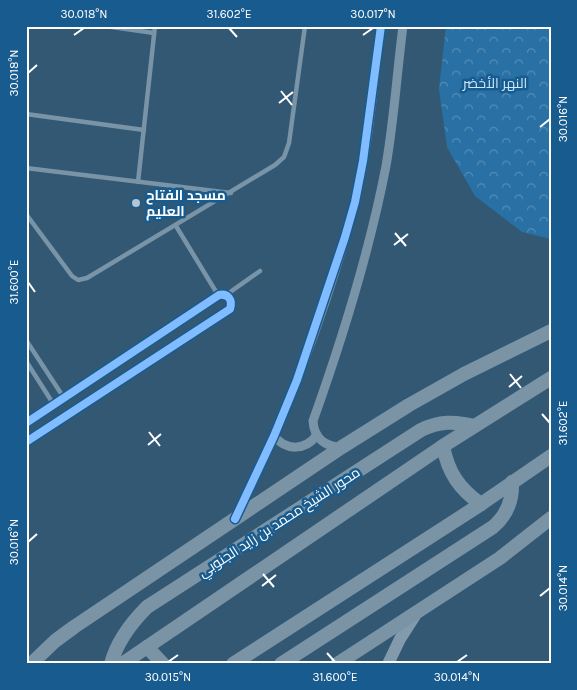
<svg xmlns="http://www.w3.org/2000/svg" width="577" height="690" font-family="Karla,Cairo,sans-serif">
<style>
.forest{fill:url(#forest-crowns)}
.lines{fill:none;stroke-linecap:round;stroke-linejoin:round}
.service{stroke:#7a94a7;stroke-width:4.5}
.minor{stroke:#7a94a7;stroke-width:9}
.secondary{stroke:#829aac;stroke-width:12}
.primary{stroke:#7a94a6;stroke-width:14}
.trunk{stroke:#7a94a6;stroke-width:14}
.cycleway-casing{stroke:#185c8f;stroke-width:11}
.cycleway{stroke:#80bcff;stroke-width:8}
.ticks{fill:none;stroke:#fff;stroke-width:2}
.poi-dot{fill:#b8c5ce;stroke:#185c8f;stroke-width:2}
.labels{text-anchor:middle;stroke-width:5;stroke-linejoin:round;paint-order:stroke}
.park-label{font-size:14px;fill:#cbe7fb;stroke:#185c8f}
.poi-label{font-size:14px;font-weight:bold;fill:#fff;stroke:#185c8f;text-anchor:start}
.street-label{font-size:14px;fill:#fff;stroke:#185c8f}
.neatline{fill:none;stroke:#fff;stroke-width:2}
.ticks-label{font-size:12px;text-anchor:middle;fill:#fff}
</style>
<defs>
<pattern id="forest-crowns" width="20" height="18" patternUnits="userSpaceOnUse" patternTransform="scale(1.25)"><rect width="20" height="18" fill="#2971a4"/><path d="M2 6a3 3 0 1 1 6 0M12 15a3 3 0 1 1 6 0" fill="none" stroke="#548db6"/></pattern>
</defs>
<rect width="100%" height="100%" fill="#335874"/>
<polygon class="forest" points="446,26 551,26 551,239 522,232 475,196 447,147 439,89"/>
<g class="lines">
<g class="service">
<polyline points="105,26 154,33"/>
<polyline points="26,114 144,130"/>
<polyline points="26,168 231,193"/>
<polyline points="138,182 155,26"/>
<polyline points="26,214 72,276 78,280 87,278 275,165 284,157 289,143 305,26"/>
<polyline points="176,226 218,295"/>
<polyline points="226,295 260,271"/>
<polyline points="26,340 64,398"/>
<polyline points="26,361 54,405"/>
</g>
<g class="minor">
<path d="M26 423 219 295C228 293 233 300 230 309L26 442"/>
<path d="M274 436C286 451 305 451 317 435"/>
<path d="M341 447C325 447 314 438 313 421 343 337 369 254 386 166 394 120 397 72 403 26"/>
<path d="M236 517C249 489 263 462 275 434 306 361 335 279 355 202 369 145 373 85 381 26"/>
</g>
<polyline class="secondary" points="388,664 400,639 416,614"/>
<g class="primary">
<polyline points="31,664 55,641 74,627 342,447 409,405 464,374 551,331"/>
<polyline points="337,664 500,558 551,518"/>
</g>
<g class="trunk">
<path d="M443 446C448 472 459 489 481 504"/>
<polyline points="147,647 163,664"/>
<path d="M111 664C117 641 131 623 147 607L421 430C439 421 455 421 474 426"/>
<polyline points="122,664 443,446 551,378"/>
<polyline points="233,664 481,504 551,456"/>
<path d="M281 664 493 527C507 515 513 501 512 482"/>
</g>
<defs>
<g id="cycleway">
<path d="M26 423 219 295C228 293 233 300 230 309L26 442"/>
<polyline points="235,519 274,436 297,380 345,237 355,202 363,161 381,26"/>
</g>
</defs>
<use href="#cycleway" class="cycleway-casing"/>
<use href="#cycleway" class="cycleway"/>
</g>
<path class="ticks" d="M229 28 237 37M74 35 84 28M363 35 373 28M28 73 37 65M281 91 292 105M279 103 293 92M540 127 550 119M395 233 406 246M394 245 408 234M28 282 35 292M510 374 521 388M509 387 522 376M542 414 550 423M149 432 160 446M148 445 161 434M28 542 37 534M263 574 274 587M262 586 276 575M540 596 550 588M327 653 335 662M168 662 178 655M457 662 467 655"/>
<circle class="poi-dot" cx="136" cy="203" r="5"/>
<g class="labels">
<g class="park-label">
<text x="495" y="88">النهر الأخضر</text>
</g>
<g class="poi-label">
<text x="146" y="200">مسجد الفتاح<tspan x="146" dy="16">العليم</tspan></text>
</g>
<g class="street-label">
<text transform="translate(279 522) rotate(-33)" y="5">محور الشيخ محمد بن زايد الجنوبي</text>
</g>
</g>
<rect width="577" height="690" fill="none" stroke="#185c8f" stroke-width="55"/>
<rect x="28" y="28" width="522" height="634" class="neatline"/>
<g class="ticks-label">
<text x="84" y="18">30.018°N</text>
<text x="229" y="18">31.602°E</text>
<text x="373" y="18">30.017°N</text>
<text transform="translate(14 73) rotate(-90)" y="4">30.018°N</text>
<text transform="translate(563 119) rotate(-90)" y="4">30.016°N</text>
<text transform="translate(14 282) rotate(-90)" y="4">31.600°E</text>
<text transform="translate(563 423) rotate(-90)" y="4">31.602°E</text>
<text transform="translate(14 542) rotate(-90)" y="4">30.016°N</text>
<text transform="translate(563 588) rotate(-90)" y="4">30.014°N</text>
<text x="168" y="681">30.015°N</text>
<text x="335" y="681">31.600°E</text>
<text x="457" y="681">30.014°N</text>
</g>
</svg>
